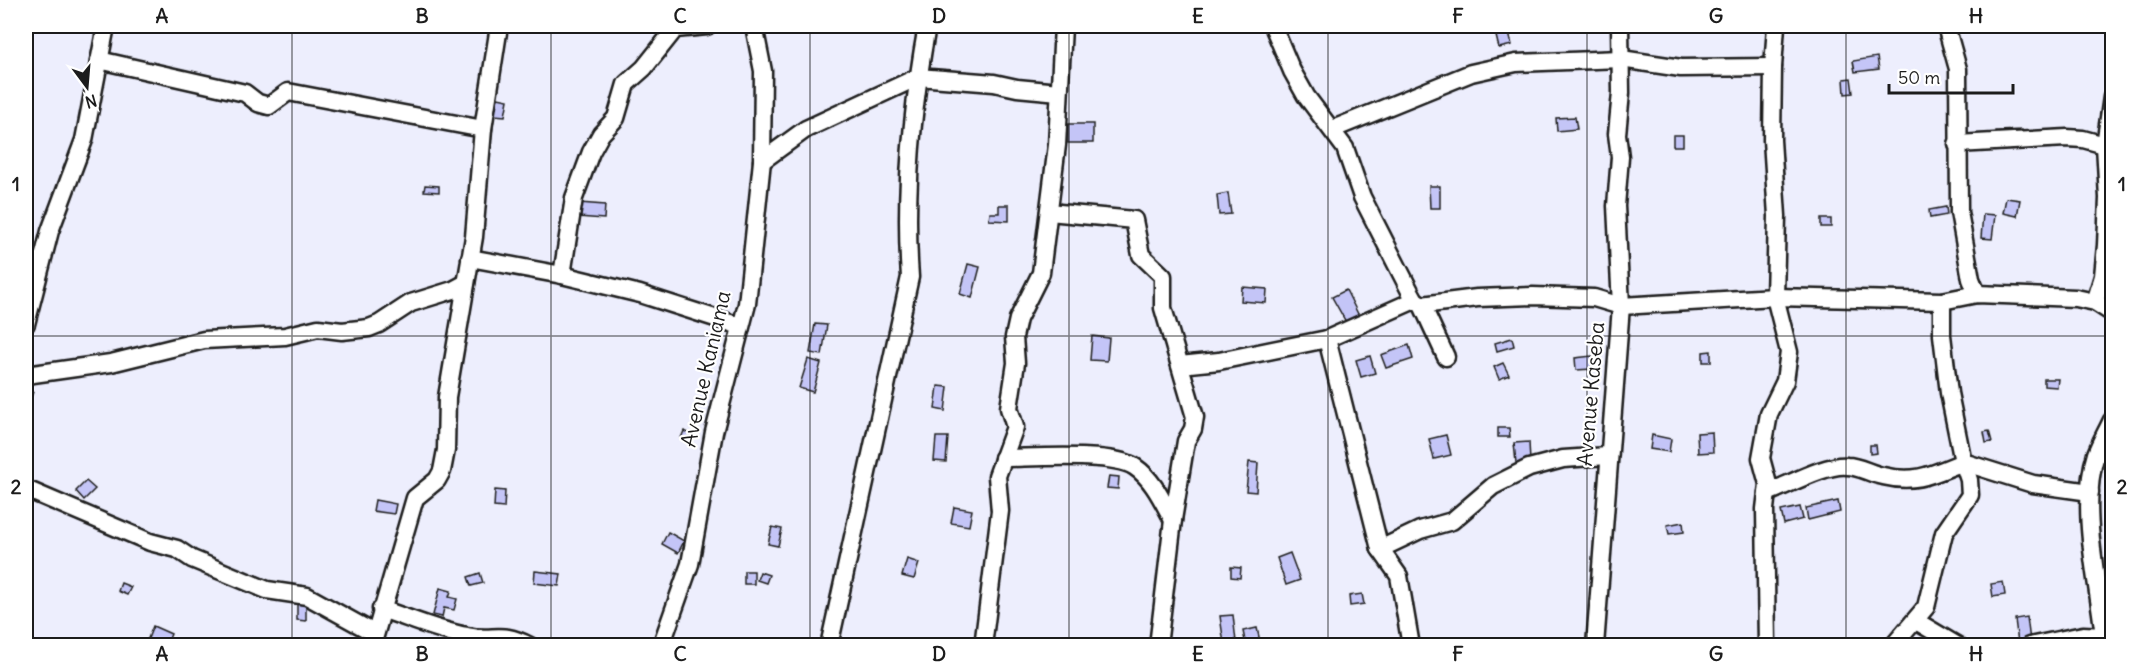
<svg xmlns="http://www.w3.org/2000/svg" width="2138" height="671" font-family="Delius,sans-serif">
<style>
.building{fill:#c4c5f7;stroke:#1c1c1c;stroke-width:1.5}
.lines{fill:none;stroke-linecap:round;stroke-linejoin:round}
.street-casing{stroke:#1c1c1c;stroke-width:21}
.street{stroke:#fff;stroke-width:16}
.grid{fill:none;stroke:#1c1c1c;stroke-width:1.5;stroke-opacity:0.55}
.labels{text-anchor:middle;stroke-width:4.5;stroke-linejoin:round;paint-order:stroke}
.street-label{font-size:21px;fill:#1c1c1c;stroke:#fff}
.neatline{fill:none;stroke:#1c1c1c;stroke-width:2}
.grid-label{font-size:20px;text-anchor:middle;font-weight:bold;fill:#1c1c1c}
</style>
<rect width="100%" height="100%" fill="#edeefd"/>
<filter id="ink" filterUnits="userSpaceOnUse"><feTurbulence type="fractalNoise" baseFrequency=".0167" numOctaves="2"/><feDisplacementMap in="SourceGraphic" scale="12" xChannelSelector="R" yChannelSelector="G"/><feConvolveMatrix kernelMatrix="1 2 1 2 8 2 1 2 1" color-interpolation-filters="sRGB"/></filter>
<g filter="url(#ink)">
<g class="building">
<polygon points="1509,33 1512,45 1499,48 1496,36"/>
<polygon points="1877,57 1879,69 1855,72 1853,61"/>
<polygon points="1851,78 1853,93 1845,94 1844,79"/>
<polygon points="498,98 508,100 505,116 494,115"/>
<polygon points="1575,117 1577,129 1557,131 1556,118"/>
<rect x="1068" y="124" width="25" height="19"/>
<polygon points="2022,130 2022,139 1996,140 1996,131"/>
<rect x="1673" y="135" width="10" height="11"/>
<polygon points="425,185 439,186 439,192 424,191"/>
<polygon points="1429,186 1440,186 1440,208 1430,208"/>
<polygon points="1228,193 1231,214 1219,215 1217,195"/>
<polygon points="2006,198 2020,200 2017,216 2003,213"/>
<polygon points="579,203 605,205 604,219 578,217"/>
<polygon points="999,205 1009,205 1009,221 989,220 990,213 999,213"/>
<polygon points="1946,207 1947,215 1930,218 1929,210"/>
<polygon points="1983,214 1995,215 1992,239 1981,238"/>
<rect x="1821" y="219" width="10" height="8"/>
<polygon points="968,264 980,267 972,298 960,294"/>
<polygon points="1242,287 1267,289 1266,303 1241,301"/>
<polygon points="1346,290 1359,316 1346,322 1332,297"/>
<polygon points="815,324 827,325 822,355 810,353"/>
<polygon points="1092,336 1109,338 1107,361 1090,360"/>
<polygon points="1512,338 1514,346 1497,351 1495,343"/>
<polygon points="1409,345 1413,359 1386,368 1381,355"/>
<polygon points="1711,351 1711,362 1703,362 1703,352"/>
<polygon points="1370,356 1375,373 1361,377 1356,360"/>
<polygon points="1592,356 1592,369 1576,370 1575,358"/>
<polygon points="808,359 821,363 813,392 799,388"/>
<polygon points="1503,363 1509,375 1499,379 1494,367"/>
<polygon points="2044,379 2058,379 2057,387 2044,386"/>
<polygon points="938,386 948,387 945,411 935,409"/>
<polygon points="26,390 33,392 26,410"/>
<polygon points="1498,428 1509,428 1510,437 1498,437"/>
<polygon points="684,431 691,434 688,441 681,438"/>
<polygon points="1989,431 1992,442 1986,443 1984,432"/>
<polygon points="1712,432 1713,452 1698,453 1697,433"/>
<polygon points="1446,435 1451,455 1434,459 1429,439"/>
<polygon points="1652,435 1671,439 1669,452 1650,449"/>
<polygon points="936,437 948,437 946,462 934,461"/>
<polygon points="1529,442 1530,462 1516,463 1514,443"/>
<polygon points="1870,445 1876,445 1877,453 1870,454"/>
<polygon points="1249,462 1258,463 1256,492 1246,491"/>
<polygon points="1109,476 1119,477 1118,489 1107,488"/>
<polygon points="86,481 95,489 84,500 76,491"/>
<polygon points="495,490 505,491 504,508 494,507"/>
<polygon points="375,500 396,504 394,514 373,511"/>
<polygon points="1838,501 1840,512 1808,520 1806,508"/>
<polygon points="954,507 972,510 969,526 951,523"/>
<polygon points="1800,507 1803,519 1784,524 1781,511"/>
<polygon points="1683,522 1684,532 1669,534 1667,525"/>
<polygon points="772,527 782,529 778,546 768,544"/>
<polygon points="668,532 684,541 678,553 662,544"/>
<polygon points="1290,553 1300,580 1286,585 1277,558"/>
<polygon points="907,559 919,563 914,579 902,576"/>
<polygon points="1231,567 1241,568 1240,578 1231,577"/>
<polygon points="535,571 561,574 559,586 534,583"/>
<rect x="744" y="571" width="10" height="13"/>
<polygon points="760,572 769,575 766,583 757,580"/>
<polygon points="480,573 483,583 471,586 468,577"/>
<polygon points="2003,582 2005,595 1993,597 1991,584"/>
<polygon points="121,583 131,587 127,595 118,591"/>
<polygon points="440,588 451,591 449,597 457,599 454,610 444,608 442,617 433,615"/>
<polygon points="1362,594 1364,604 1350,606 1349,596"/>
<polygon points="297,604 306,604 306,621 297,620"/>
<polygon points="1233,615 1236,642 1224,644 1220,616"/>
<polygon points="2027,617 2030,641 2018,643 2015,619"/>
<polygon points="153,626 171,634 166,646 145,646"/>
<polygon points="1257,628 1261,646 1246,646 1243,631"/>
</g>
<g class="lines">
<defs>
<g id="street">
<polyline points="1273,26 1292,71 1306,96 1345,148 1362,197 1410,291 1415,300 1422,305 1477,298 1533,296 1594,298 1621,306 1775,297 1942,301 1977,294 2076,298 2095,302 2112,313"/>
<polyline points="1946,26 1958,69 1959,212 1971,279 1977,294"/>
<polyline points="99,60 245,93 258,103 269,106 288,92 483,129"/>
<polyline points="1333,129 1471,73 1516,63 1621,59 1681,68 1773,67"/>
<polyline points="1957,144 2067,138 2083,139 2112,147"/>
<polyline points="762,161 806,129 918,77 994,83 1017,88 1059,92"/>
<polyline points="1049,212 1134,220 1141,255 1163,276 1163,308 1195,417 1193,429 1186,441 1173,520 1158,646"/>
<polyline points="470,258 562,275 640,294 740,326"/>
<polyline points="562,275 574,198 591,152 601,134 616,118 626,84 644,68 675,29 707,26"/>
<polyline points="2095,302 2103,276 2106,245 2108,198 2105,145 2112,97"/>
<polyline points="1422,305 1446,357"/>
<polyline points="26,324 50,231 84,140 106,26"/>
<polyline points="1327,339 1380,549 1399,576 1411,646"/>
<polyline points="1180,365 1219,361 1327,339 1415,300"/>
<polyline points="26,375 111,363 204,340 285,336 318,328 342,331 369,328 379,324 411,303 453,290 466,283"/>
<path d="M1003 458C1032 458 1113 452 1135 467 1153 479 1163 502 1173 520"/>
<polyline points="26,489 150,542 177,549 192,559 267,590 307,596 374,633"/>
<path d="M1767 493C1789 485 1825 464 1847 466 1859 466 1871 474 1883 476 1916 484 1933 474 1963 462L2033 484 2090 492"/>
<polyline points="1380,549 1420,530 1452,521 1493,486 1529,468 1563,459 1608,456"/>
<path d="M381 609C409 618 438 631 467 636 495 642 499 630 530 646"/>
<polyline points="1916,621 1958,646"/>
<polyline points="372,646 415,498 437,480 442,471 446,450 447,397 474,237 483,129 499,26"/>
<polyline points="661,646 690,564 714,432 747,304 762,161 763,71 754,26"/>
<path d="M829 646 910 277C904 193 912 108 927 26"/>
<polyline points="983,646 1000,511 997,476 1015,427 1009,408 1016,363 1014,337 1018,319 1041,273 1057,145 1063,26"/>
<polyline points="1595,646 1621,306 1616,206 1620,157 1617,134 1621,93 1620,26"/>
<polyline points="1767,646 1765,509 1768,484 1761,458 1769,414 1785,381 1789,352 1775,297 1777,216 1772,140 1773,67 1776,26"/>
<polyline points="1893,646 1926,607 1944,533 1970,495 1969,480 1963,462 1949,393 1942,335 1942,301"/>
<path d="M2029 646 2083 635 2104 636C2098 581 2079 507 2096 454 2100 443 2107 431 2112 420"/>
</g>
</defs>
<use href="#street" class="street-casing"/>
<use href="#street" class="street"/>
</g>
</g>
<path class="grid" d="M292 26V646M551 26V646M810 26V646M1069 26V646M1328 26V646M1587 26V646M1846 26V646M26 336H2112"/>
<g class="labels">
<g class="street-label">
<text transform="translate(706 369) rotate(-77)" y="7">Avenue Kaniama</text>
<text transform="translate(1591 394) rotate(-85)" y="7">Avenue Kaseba</text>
</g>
</g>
<rect width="2138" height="671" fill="none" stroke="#fff" stroke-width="66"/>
<g transform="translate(87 87) rotate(164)" stroke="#ffffff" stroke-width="4.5" paint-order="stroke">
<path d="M0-4.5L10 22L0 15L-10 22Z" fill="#1c1c1c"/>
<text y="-9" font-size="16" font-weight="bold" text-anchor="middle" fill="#1c1c1c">N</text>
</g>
<path d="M1889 84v9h124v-9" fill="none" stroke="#1c1c1c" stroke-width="3"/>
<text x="1898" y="84" font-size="18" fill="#1c1c1c" stroke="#ffffff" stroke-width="4.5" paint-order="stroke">50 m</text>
<rect x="33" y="33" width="2072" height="605" class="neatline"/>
<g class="grid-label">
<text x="162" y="23">A</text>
<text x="422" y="23">B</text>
<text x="680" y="23">C</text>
<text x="939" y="23">D</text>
<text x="1198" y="23">E</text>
<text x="1458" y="23">F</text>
<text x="1716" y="23">G</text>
<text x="1976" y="23">H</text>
<text x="16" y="191">1</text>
<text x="2122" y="191">1</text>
<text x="16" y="494">2</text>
<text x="2122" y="494">2</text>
<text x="162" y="661">A</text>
<text x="422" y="661">B</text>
<text x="680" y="661">C</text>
<text x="939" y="661">D</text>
<text x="1198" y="661">E</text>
<text x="1458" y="661">F</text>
<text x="1716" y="661">G</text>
<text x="1976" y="661">H</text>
</g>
</svg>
